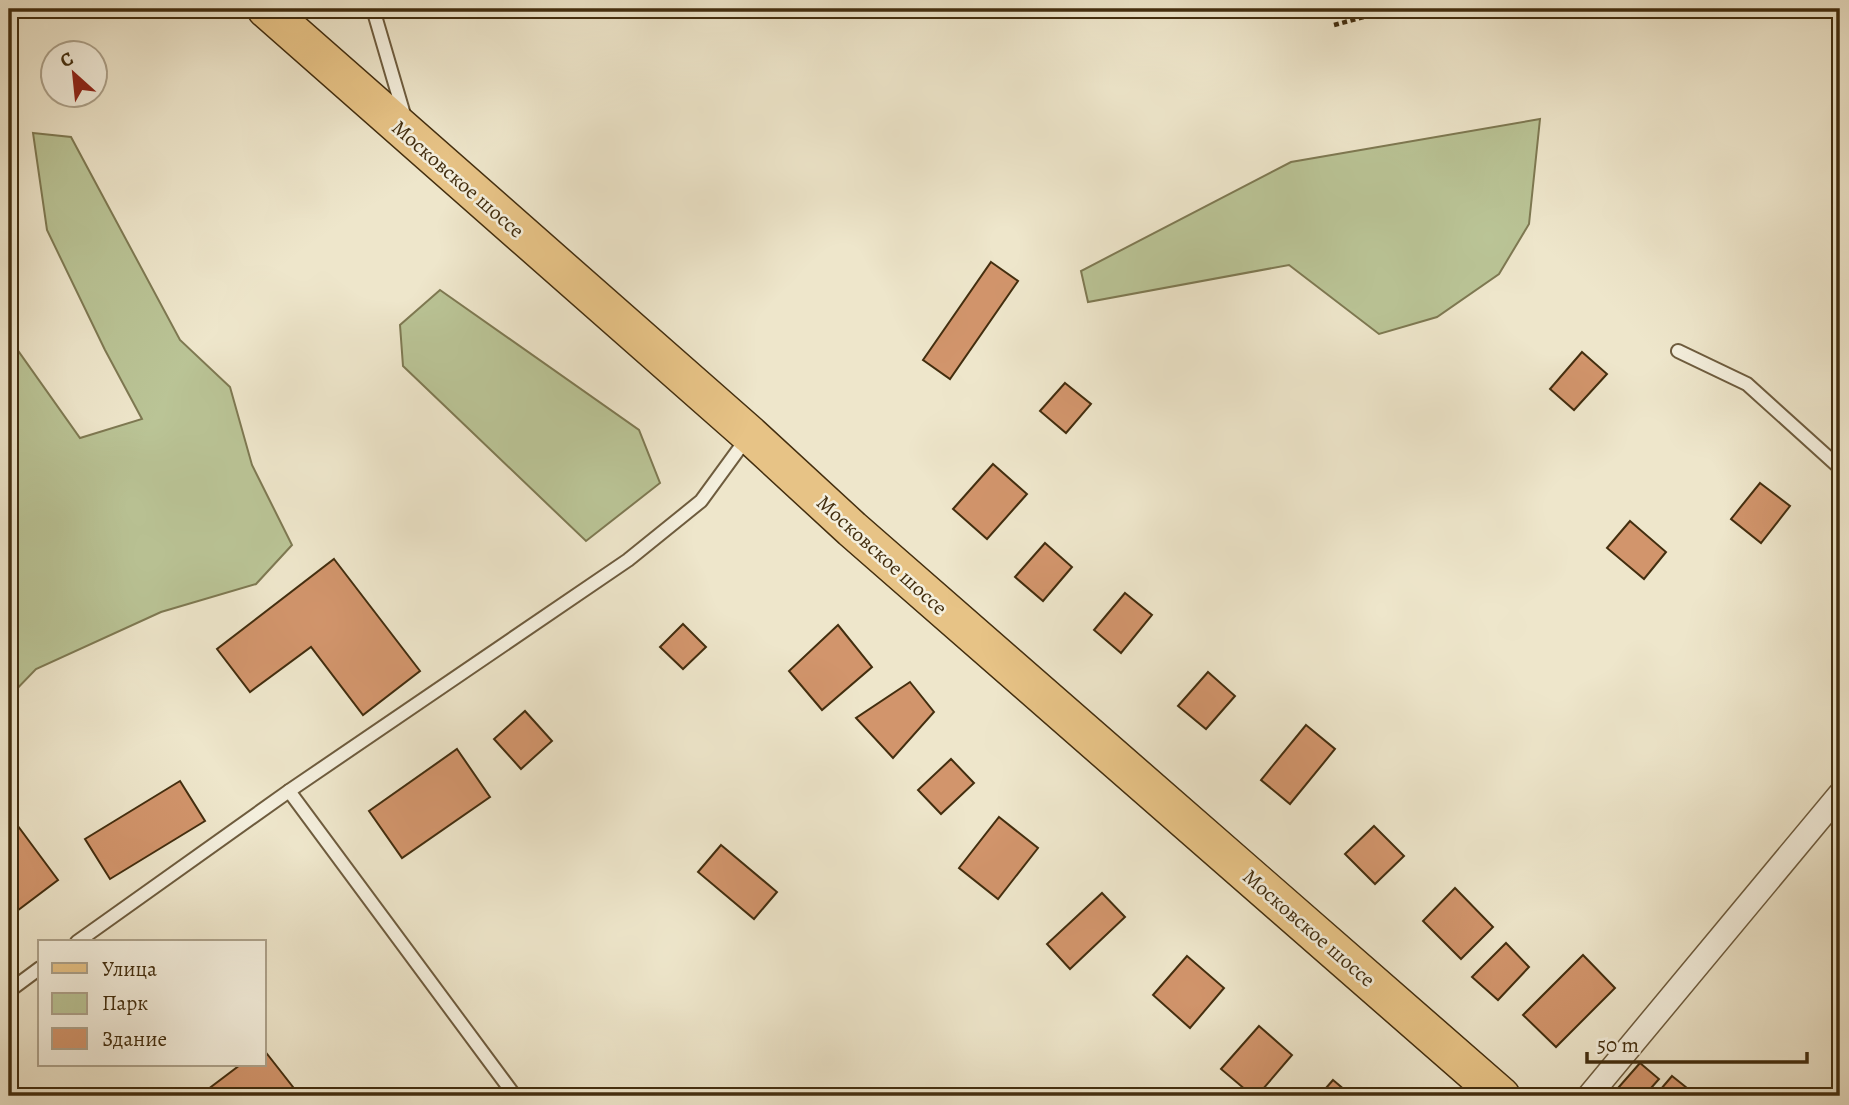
<svg xmlns="http://www.w3.org/2000/svg" width="1849" height="1105" font-family="Alegreya,serif">
<style>
.green{fill:#bac496;stroke:#7e7952;stroke-width:2}
.building{fill:#d2956c;stroke:#432e0f;stroke-width:2}
.lines{fill:none;stroke-linecap:round;stroke-linejoin:round}
.service-casing{stroke:#6e5c3e;stroke-width:16}
.minor-casing{stroke:#6e5c3e;stroke-width:26}
.primary-casing{stroke:#432e0f;stroke-width:40}
.path{stroke:#432e0f;stroke-width:4.5;stroke-dasharray:5 3.5;stroke-linecap:butt}
.service{stroke:#f4efdd;stroke-width:12}
.minor{stroke:#f4efdd;stroke-width:23}
.primary{stroke:#e7c386;stroke-width:37}
.labels{text-anchor:middle;stroke-width:5;stroke-linejoin:round;paint-order:stroke}
.street-label{font-size:21px;fill:#432e0f;stroke:#f4efdd}
</style>
<rect width="100%" height="100%" fill="#eee6cb"/>
<filter id="stains"><feTurbulence type="fractalNoise" baseFrequency=".00286" numOctaves="4"/><feColorMatrix values="0 0 0 0 .2 0 0 0 0 .09 0 0 0 0 .02 0 0 0 .5 -.17"/></filter>
<radialGradient id="worn" r=".72"><stop offset=".6" stop-color="#630" stop-opacity="0"/><stop offset="1" stop-color="#630" stop-opacity=".3"/></radialGradient>
<g class="green">
<polygon points="1540,119 1529,224 1499,274 1437,317 1379,334 1289,265 1088,302 1081,271 1291,162"/>
<polygon points="33,133 71,137 180,340 230,387 252,465 292,545 256,584 161,612 36,669 9,697 9,338 80,438 142,419 105,350 47,230"/>
<polygon points="440,290 639,430 660,483 586,541 403,366 400,325"/>
</g>
<g class="building">
<polygon points="991,262 1018,281 950,379 923,360"/>
<polygon points="1582,352 1607,374 1574,410 1550,389"/>
<polygon points="1065,383 1091,404 1066,433 1040,411"/>
<polygon points="993,464 1027,494 987,539 953,509"/>
<polygon points="1760,483 1790,506 1761,543 1731,519"/>
<polygon points="1630,521 1666,552 1644,579 1607,548"/>
<polygon points="1045,543 1072,567 1043,601 1015,577"/>
<polygon points="334,559 420,671 363,715 311,647 250,692 217,649"/>
<polygon points="1125,593 1152,615 1121,653 1094,630"/>
<polygon points="683,624 706,647 683,669 660,647"/>
<polygon points="838,625 872,667 822,710 789,671"/>
<polygon points="1208,672 1235,696 1206,729 1178,706"/>
<polygon points="910,682 934,712 893,758 856,718"/>
<polygon points="525,711 552,741 521,769 494,739"/>
<polygon points="1306,725 1335,749 1290,804 1261,780"/>
<polygon points="457,749 490,797 402,858 369,811"/>
<polygon points="951,759 974,783 941,814 918,790"/>
<polygon points="180,781 205,821 110,879 85,839"/>
<polygon points="9,814 58,880 9,917"/>
<polygon points="999,817 1038,848 998,899 959,868"/>
<polygon points="1374,826 1404,856 1375,884 1345,854"/>
<polygon points="721,845 777,892 754,919 698,872"/>
<polygon points="1455,888 1493,927 1461,959 1423,921"/>
<polygon points="1102,893 1125,917 1070,969 1047,944"/>
<polygon points="1506,943 1529,967 1498,1000 1472,977"/>
<polygon points="1583,955 1615,988 1556,1047 1523,1015"/>
<polygon points="1187,956 1224,988 1190,1028 1153,995"/>
<polygon points="1259,1026 1292,1055 1257,1096 1253,1096 1221,1069"/>
<polygon points="264,1050 300,1096 199,1096 240,1065 264,1065"/>
<polygon points="1640,1063 1659,1079 1644,1096 1611,1096"/>
<polygon points="1672,1076 1697,1096 1655,1096"/>
<polygon points="1333,1080 1352,1096 1319,1096"/>
</g>
<g class="lines">
<defs>
<g id="service">
<polyline points="373,9 405,118"/>
<polyline points="1678,351 1747,384 1840,468"/>
<polyline points="289,791 515,1096"/>
<polyline points="77,942 289,791 628,560 701,501 747,438"/>
<polyline points="9,991 40,968"/>
</g>
<polyline id="minor" points="1589,1096 1840,794"/>
<polyline id="primary" points="266,9 750,435 852,529 1501,1096"/>
</defs>
<use href="#service" class="service-casing"/>
<use href="#minor" class="minor-casing"/>
<use href="#primary" class="primary-casing"/>
<polyline class="path" points="1334,25 1394,9"/>
<use href="#service" class="service"/>
<use href="#minor" class="minor"/>
<use href="#primary" class="primary"/>
</g>
<g class="labels">
<g class="street-label">
<text transform="translate(458 179) rotate(41)" y="7">Московское шоссе</text>
<text transform="translate(882 555) rotate(42)" y="7">Московское шоссе</text>
<text transform="translate(1309 928) rotate(41)" y="7">Московское шоссе</text>
</g>
</g>
<rect width="1849" height="1105" fill="none" stroke="#eee6cb" stroke-width="35"/>
<rect x="10" y="10" width="1828" height="1084" fill="none" stroke="#432e0f" stroke-width="3.5"/>
<rect x="18" y="18" width="1814" height="1070" fill="none" stroke="#432e0f" stroke-width="2"/>
<rect x="38" y="940" width="228" height="126" fill="#f4efdd" stroke="#ada28b" stroke-width="2"/>
<rect x="52" y="963" width="35" height="10" fill="#e7c386" stroke="#ada28b" stroke-width="2"/>
<text x="102" y="976" font-size="21" fill="#432e0f">Улица</text>
<rect x="52" y="993" width="35" height="21" fill="#bac496" stroke="#ada28b" stroke-width="2"/>
<text x="102" y="1010" font-size="21" fill="#432e0f">Парк</text>
<rect x="52" y="1028" width="35" height="21" fill="#d2956c" stroke="#ada28b" stroke-width="2"/>
<text x="102" y="1046" font-size="21" fill="#432e0f">Здание</text>
<g transform="translate(74 74) rotate(333)"><circle r="33" fill="#f4efdd" stroke="#ada28b" stroke-width="2"/>
<path d="M0-5L12 26L0 18L-12 26Z" fill="#8f2418"/>
<text y="-10" font-size="19" font-weight="bold" text-anchor="middle" fill="#432e0f">С</text>
</g>
<path d="M1587 1052v10h220v-10" fill="none" stroke="#432e0f" stroke-width="3.5"/>
<text x="1597" y="1052" font-size="21" fill="#432e0f" stroke="#f4efdd" stroke-width="5" paint-order="stroke">50 m</text>
<rect width="100%" height="100%" filter="url(#stains)"/>
<rect width="100%" height="100%" fill="url(#worn)"/>
</svg>
